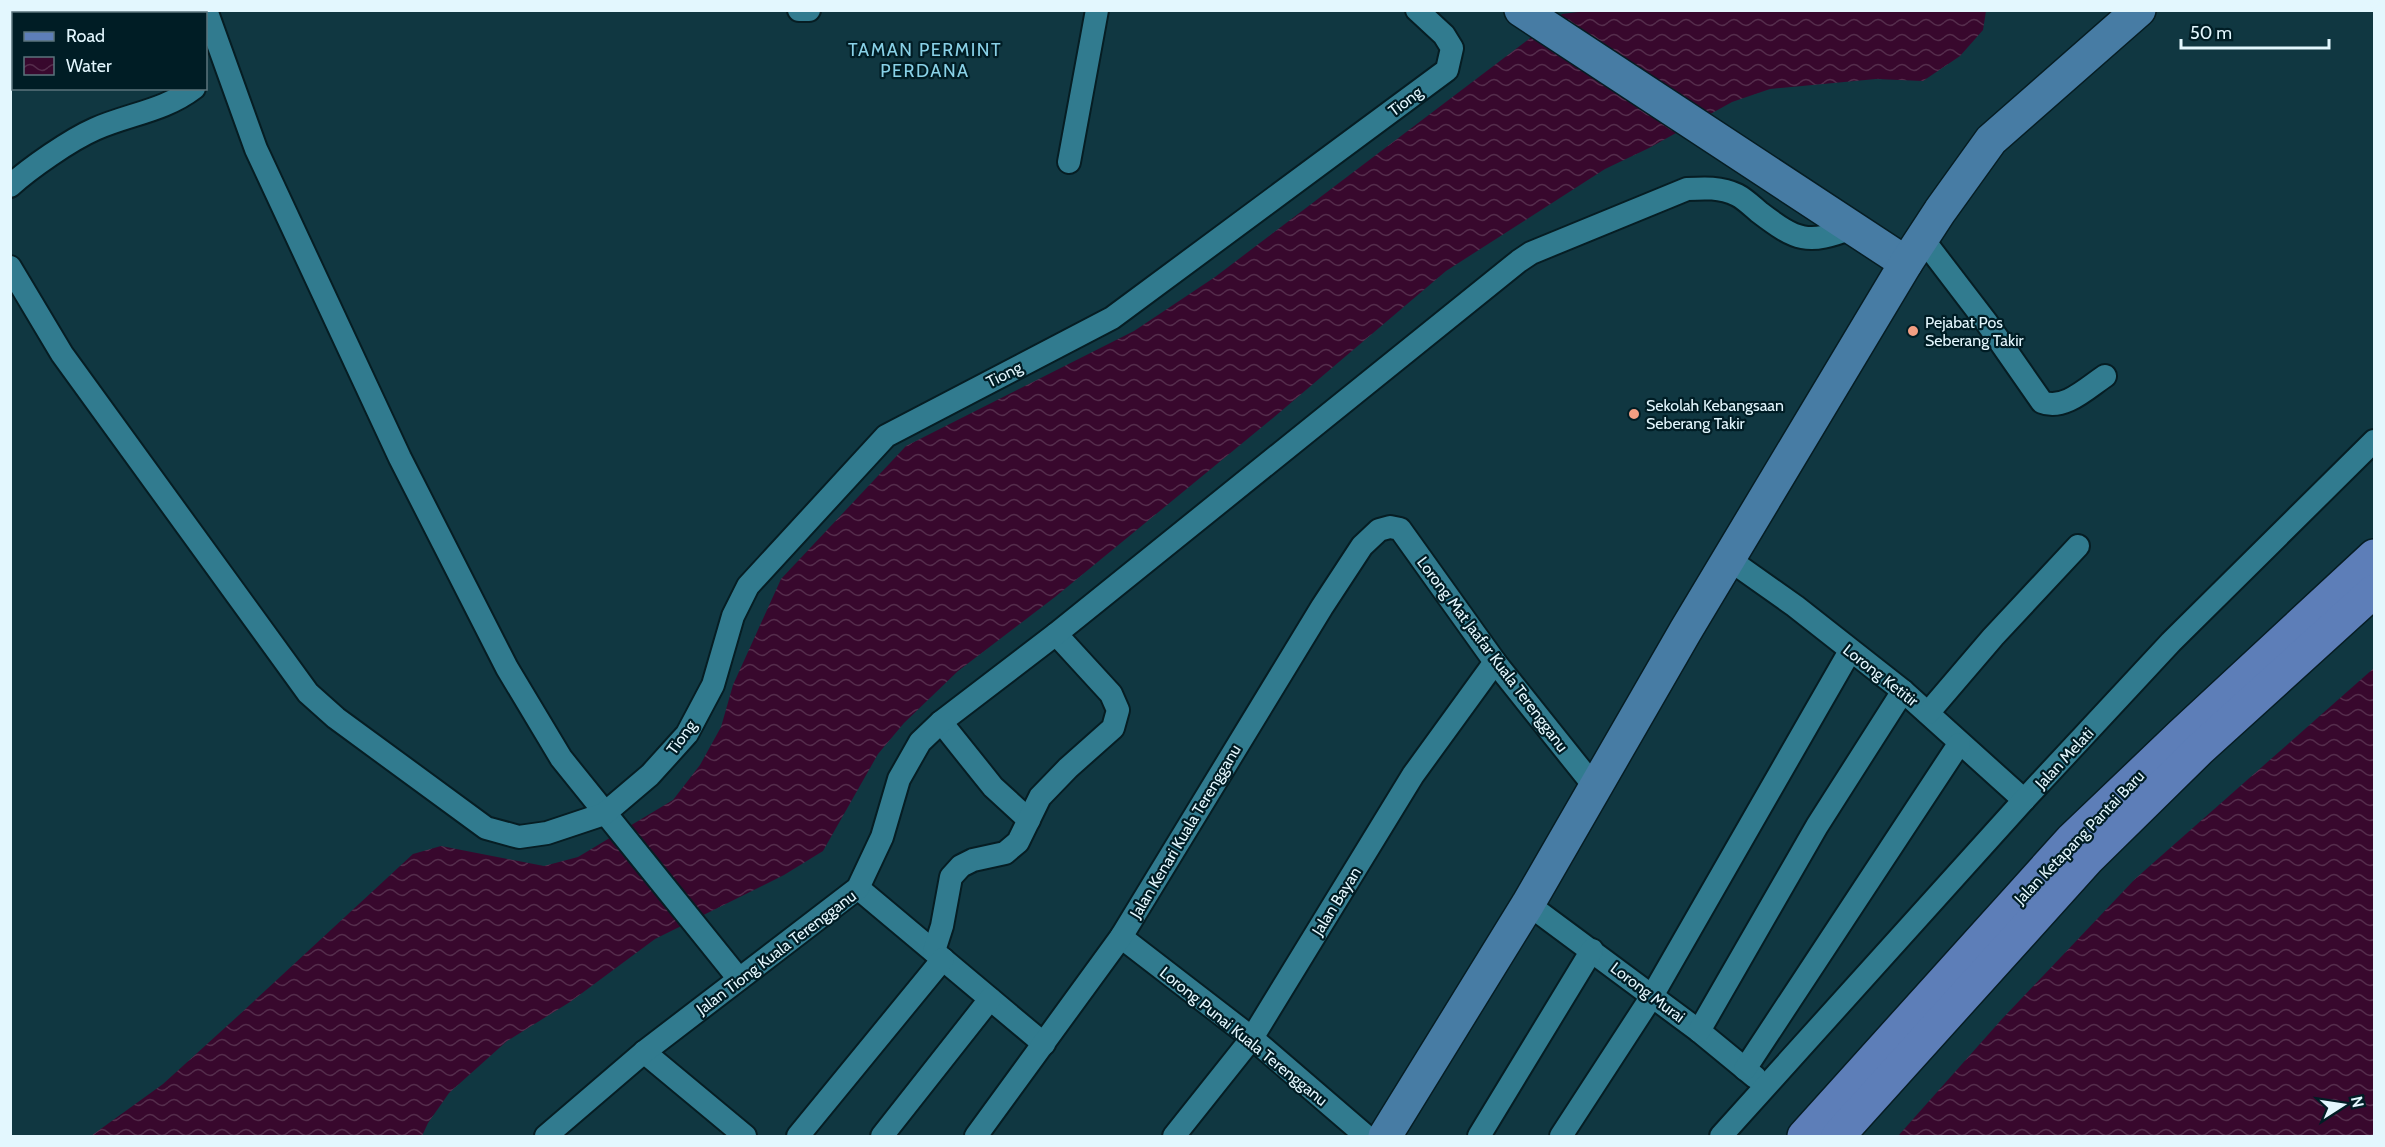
<svg xmlns="http://www.w3.org/2000/svg" width="2385" height="1147" font-family="Cabin,sans-serif">
<style>
.water{fill:url(#water-waves)}
.lines{fill:none;stroke-linecap:round;stroke-linejoin:round}
.street-casing{stroke:#061d23;stroke-width:26}
.secondary-casing{stroke:#061d23;stroke-width:36}
.primary-casing{stroke:#061d23;stroke-width:36}
.street{stroke:#317b8f;stroke-width:22}
.secondary{stroke:#477ca4;stroke-width:33}
.primary{stroke:#5d7eb8;stroke-width:33}
.poi-dot{fill:#f39f83;stroke:#001d25;stroke-width:2}
.labels{text-anchor:middle;stroke-width:4.5;stroke-linejoin:round;paint-order:stroke}
.street-label{font-size:16px;fill:#e3f7fe;stroke:#001d25}
.poi-label{font-size:16px;fill:#e3f7fe;stroke:#001d25;text-anchor:start}
.neighbourhood-label{font-size:18px;letter-spacing:1.5px;fill:#89d1e7;stroke:#001d25}
</style>
<defs>
<pattern id="water-waves" width="16" height="10" patternUnits="userSpaceOnUse" patternTransform="scale(1.5)"><rect width="16" height="10" fill="#38082d"/><path d="M0 5q4-4 8 0t8 0" fill="none" stroke="#552d4c"/></pattern>
</defs>
<rect width="100%" height="100%" fill="#103741"/>
<g class="water">
<polygon points="1595,10 1986,11 1983,30 1960,56 1923,81 1876,79 1770,89 1732,102 1649,148 1605,169 1446,271 1273,418 1055,597 958,671 904,723 878,754 823,851 784,875 655,939 570,1002 507,1041 449,1093 428,1123 422,1136 91,1136 163,1084 239,1015 413,854 441,846 544,866 578,857 673,800 700,765 721,727 733,685 781,579 906,446 1134,331 1215,277 1562,14"/>
<polygon points="2374,668 2374,1136 1898,1136 2002,1019 2135,879"/>
</g>
<g class="lines">
<defs>
<g id="street">
<polyline points="206,10 256,149 400,458 507,668 561,758 739,979"/>
<polyline points="799,10 809,10"/>
<polyline points="1069,162 1097,10"/>
<path d="M10 186C30 168 70 140 95 129 129 114 164 111 194 88"/>
<path d="M1922 238 1987 323 2042 402C2064 411 2087 388 2105 376"/>
<polyline points="10,267 62,354 308,693 336,718 486,828 519,837 547,833 604,814 650,775 687,734 713,685 733,616 748,586 886,436 1112,318 1447,70 1452,48 1444,35 1417,10"/>
<polyline points="1730,560 1795,606 1903,691 2024,800"/>
<polyline points="1928,713 1993,637 2078,546"/>
<polyline points="941,722 993,787 1029,820"/>
<polyline points="858,888 1044,1044"/>
<polyline points="1528,904 1699,1031 1755,1077"/>
<polyline points="1121,937 1252,1038 1366,1136"/>
<polyline points="934,951 942,926 951,877 961,866 973,860 1005,853 1018,842 1040,797 1068,768 1113,728 1118,710 1111,694 1056,634"/>
<polyline points="1699,1031 1817,826 1903,691"/>
<polyline points="644,1052 745,1136"/>
<polyline points="1745,1069 1959,744"/>
<path d="M546 1136 644 1052 858 888 882 837 899 779 920 742 941 722 1056 634 1519 261 1531 253 1687 189C1704 188 1721 187 1737 195 1745 199 1753 207 1759 212 1797 241 1807 245 1852 228"/>
<polyline points="798,1136 943,959"/>
<polyline points="882,1136 990,999"/>
<polyline points="976,1136 1121,937 1322,607 1362,546 1379,530 1390,527 1400,529 1495,662 1594,786"/>
<polyline points="1174,1136 1252,1038 1413,775 1495,662"/>
<polyline points="1479,1136 1592,950"/>
<polyline points="1561,1136 1652,996 1850,651"/>
<polyline points="1721,1136 2024,800 2171,642 2374,441"/>
</g>
<g id="secondary">
<polyline points="1521,10 1906,263"/>
<polyline points="1385,1136 1528,904 1686,630 1906,263 1940,211 1991,140 2139,10"/>
</g>
<g id="primary">
<polyline points="1804,1136 2071,840 2181,735 2374,556"/>
<polyline points="1838,1136 2088,859 2200,749 2374,591"/>
</g>
</defs>
<use href="#street" class="street-casing"/>
<use href="#secondary" class="secondary-casing"/>
<use href="#primary" class="primary-casing"/>
<use href="#street" class="street"/>
<use href="#secondary" class="secondary"/>
<use href="#primary" class="primary"/>
</g>
<g class="poi-dot">
<circle cx="1913" cy="331" r="6"/>
<circle cx="1634" cy="414" r="6"/>
</g>
<g class="labels">
<g class="street-label">
<text transform="translate(1405 101) rotate(-37)" y="6">Tiong</text>
<text transform="translate(1004 374) rotate(-27)" y="6">Tiong</text>
<text transform="translate(1493 654) rotate(53)" y="6">Lorong Mat Jaafar Kuala Terengganu</text>
<text transform="translate(1881 675) rotate(38)" y="6">Lorong Ketitir</text>
<text transform="translate(681 737) rotate(-54)" y="6">Tiong</text>
<text transform="translate(2064 758) rotate(-47)" y="6">Jalan Melati</text>
<text transform="translate(1185 831) rotate(-59)" y="6">Jalan Kenari Kuala Terengganu</text>
<text transform="translate(2079 837) rotate(-46)" y="6">Jalan Ketapang Pantai Baru</text>
<text transform="translate(1336 901) rotate(-58)" y="6">Jalan Bayan</text>
<text transform="translate(776 952) rotate(-37)" y="6">Jalan Tiong Kuala Terengganu</text>
<text transform="translate(1648 992) rotate(37)" y="6">Lorong Murai</text>
<text transform="translate(1244 1036) rotate(39)" y="6">Lorong Punai Kuala Terengganu</text>
</g>
<g class="poi-label">
<text x="1925" y="328">Pejabat Pos<tspan x="1925" dy="18">Seberang Takir</tspan></text>
<text x="1646" y="411">Sekolah Kebangsaan<tspan x="1646" dy="18">Seberang Takir</tspan></text>
</g>
<g class="neighbourhood-label">
<text x="925" y="56">TAMAN PERMINT<tspan x="925" dy="21">PERDANA</tspan></text>
</g>
</g>
<rect width="2385" height="1147" fill="none" stroke="#e3f7fe" stroke-width="24"/>
<rect x="12" y="12" width="195" height="78" fill="#001d25" stroke="#5b747c" stroke-width="1.5"/>
<rect x="24" y="32" width="30" height="9" fill="#5d7eb8" stroke="#5b747c" stroke-width="1.5"/>
<text x="66" y="42" font-size="18" fill="#e3f7fe">Road</text>
<rect x="24" y="57" width="30" height="18" fill="url(#water-waves)" stroke="#5b747c" stroke-width="1.5"/>
<text x="66" y="72" font-size="18" fill="#e3f7fe">Water</text>
<g transform="translate(2343 1105) rotate(78)" stroke="#001d25" stroke-width="4.5" paint-order="stroke">
<path d="M0-4.5L10 22L0 15L-10 22Z" fill="#e3f7fe"/>
<text y="-9" font-size="16" font-weight="bold" text-anchor="middle" fill="#e3f7fe">N</text>
</g>
<path d="M2181 39v9h148v-9" fill="none" stroke="#e3f7fe" stroke-width="3"/>
<text x="2190" y="39" font-size="18" fill="#e3f7fe" stroke="#001d25" stroke-width="4.5" paint-order="stroke">50 m</text>
</svg>
